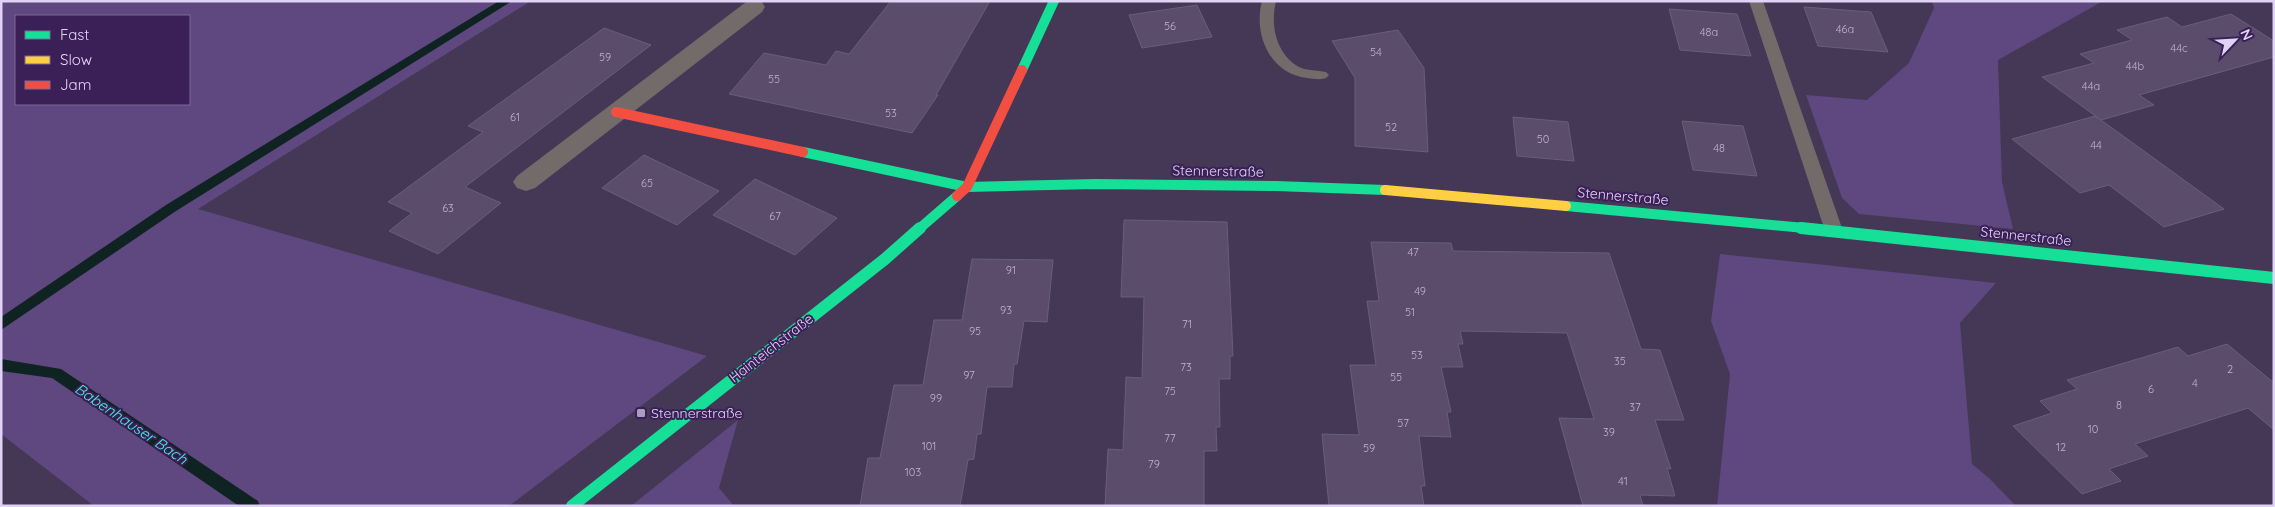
<svg xmlns="http://www.w3.org/2000/svg" width="2275" height="507" font-family="Quicksand,sans-serif">
<style>
.green{fill:#5f477f;fill-rule:evenodd}
.lines{fill:none;stroke-linecap:round;stroke-linejoin:round}
.stream{fill:#102323;fill-rule:evenodd}
.building{fill:#5b4c6b;stroke:#695e78}
.lane{fill:#736a6a;fill-rule:evenodd}
.street{fill:#736a6a;fill-rule:evenodd}
.fast-far1{stroke:#16e098;stroke-width:10}
.fast{stroke:#16e098;stroke-width:12}
.slow{stroke:#ffcf43;stroke-width:10}
.jam{stroke:#f24e42;stroke-width:10}
.poi-dot{fill:#aa9cbe;stroke:#3a2057;stroke-width:2}
.labels{text-anchor:middle;stroke-width:4;stroke-linejoin:round;paint-order:stroke}
.number-label{font-size:11px;fill:#c0b1d3}
.street-label{font-size:14px;fill:#e1d3f6;stroke:#3a2057}
.poi-label{font-size:14px;fill:#e1d3f6;stroke:#3a2057;text-anchor:start}
.water-label{font-size:15px;font-style:italic;fill:#47f2dd;stroke:#3a2057}
</style>
<rect width="100%" height="100%" fill="#453756"/>
<g class="green">
<path d="M1 1H531L198 209 707 356 509 506H94L1 434ZM16 16H189V104H16Z"/>
<polygon points="1932,1 2103,1 1998,60 2002,182 2013,229 1859,214 1842,198 1806,95 1867,100 1909,63 1934,8"/>
<polygon points="1720,254 1996,283 1960,323 1972,464 1989,478 2016,506 1717,506 1730,374 1711,321"/>
<polygon points="738,420 719,488 734,506 631,506"/>
</g>
<g class="lines">
<g class="stream">
<polygon points="499,1 512,1 176,211 1,330 1,317 166,205"/>
<polygon points="1,359 61,369 258,501 260,506 239,506 52,378 1,371"/>
</g>
</g>
<g class="building">
<polygon points="891,1 990,1 936,95 938,95 912,133 729,94 764,53 826,65 836,51 849,54"/>
<polygon points="1197,5 1212,37 1142,48 1129,15"/>
<polygon points="1804,7 1871,12 1888,52 1818,46"/>
<polygon points="1669,9 1737,14 1751,56 1680,50"/>
<polygon points="2231,14 2274,41 2274,57 2139,95 2154,105 2101,120 2042,77 2094,63 2080,54 2132,40 2117,30 2167,17 2182,27"/>
<polygon points="604,28 651,45 465,187 501,203 438,254 389,231 412,213 388,202 483,132 468,126"/>
<polygon points="1398,30 1424,68 1428,152 1355,146 1355,78 1332,41"/>
<polygon points="2095,116 2101,120 2224,209 2164,227 2109,185 2080,193 2012,139"/>
<polygon points="1513,117 1568,122 1574,161 1517,156"/>
<polygon points="1682,121 1743,126 1757,176 1693,170"/>
<polygon points="644,155 719,191 677,225 602,188"/>
<polygon points="755,179 837,218 795,255 713,215"/>
<polygon points="1124,220 1227,222 1233,356 1230,356 1230,379 1219,379 1220,427 1216,427 1217,451 1204,451 1204,506 1105,506 1108,449 1123,450 1126,377 1142,378 1144,297 1121,297"/>
<polygon points="1371,242 1451,243 1453,251 1609,253 1641,349 1660,350 1684,420 1655,420 1671,469 1667,468 1675,496 1640,495 1643,506 1583,506 1559,418 1594,419 1567,333 1460,331 1463,344 1458,344 1463,367 1441,367 1451,412 1447,412 1451,437 1419,436 1425,486 1421,486 1424,506 1329,506 1322,434 1359,435 1350,365 1376,365 1367,301 1379,301"/>
<polygon points="972,259 1053,260 1047,322 1024,321 1017,364 1014,364 1012,387 987,387 981,434 977,434 974,459 968,460 960,506 860,506 868,458 880,458 894,385 923,385 934,320 962,320"/>
<polygon points="2227,344 2274,383 2274,430 2248,408 2135,444 2148,456 2109,469 2121,481 2082,494 2013,426 2052,413 2040,401 2077,389 2067,380 2178,347 2188,356"/>
</g>
<g class="lines">
<g class="lane">
<path d="M1262 1H1276C1270 25 1276 54 1299 67 1307 71 1318 70 1326 72L1329 75 1326 78C1320 80 1314 79 1307 78 1270 74 1253 34 1262 1Z"/>
<polygon points="1749,1 1763,1 1843,231 1840,235 1834,237 1828,235 1825,231"/>
</g>
<polygon class="street" points="758,1 762,2 765,7 762,12 535,188 526,191 517,188 513,182 517,176 746,2"/>
<g class="fast-far1">
<polyline points="1022,70 1054,1"/>
<polyline points="803,152 967,187 1096,184 1276,186 1385,190"/>
<polyline points="1566,206 1815,229"/>
<polyline points="919,229 957,196"/>
</g>
<g class="fast">
<polyline points="1801,228 2274,278"/>
<polyline points="572,506 885,259 920,228"/>
</g>
<polyline class="slow" points="1385,190 1566,206"/>
<g class="jam">
<polyline points="616,112 803,152"/>
<polyline points="957,196 967,187 1022,70"/>
</g>
</g>
<rect class="poi-dot" x="636" y="408" width="10" height="10" rx="2.5"/>
<g class="labels">
<g class="number-label">
<text x="1170" y="30">56</text>
<text x="1845" y="33">46a</text>
<text x="1709" y="36">48a</text>
<text x="2179" y="52">44c</text>
<text x="1376" y="56">54</text>
<text x="605" y="61">59</text>
<text x="2135" y="70">44b</text>
<text x="774" y="83">55</text>
<text x="2091" y="90">44a</text>
<text x="891" y="117">53</text>
<text x="515" y="121">61</text>
<text x="1391" y="131">52</text>
<text x="1543" y="143">50</text>
<text x="2096" y="149">44</text>
<text x="1719" y="152">48</text>
<text x="647" y="187">65</text>
<text x="448" y="212">63</text>
<text x="775" y="220">67</text>
<text x="1413" y="256">47</text>
<text x="1011" y="274">91</text>
<text x="1420" y="295">49</text>
<text x="1006" y="314">93</text>
<text x="1410" y="316">51</text>
<text x="1187" y="328">71</text>
<text x="975" y="335">95</text>
<text x="1417" y="359">53</text>
<text x="1620" y="365">35</text>
<text x="1186" y="371">73</text>
<text x="2230" y="373">2</text>
<text x="969" y="379">97</text>
<text x="1396" y="381">55</text>
<text x="2195" y="387">4</text>
<text x="2151" y="393">6</text>
<text x="1170" y="395">75</text>
<text x="936" y="402">99</text>
<text x="2119" y="409">8</text>
<text x="1635" y="411">37</text>
<text x="1403" y="427">57</text>
<text x="2093" y="433">10</text>
<text x="1609" y="436">39</text>
<text x="1170" y="442">77</text>
<text x="929" y="450">101</text>
<text x="2061" y="451">12</text>
<text x="1369" y="452">59</text>
<text x="1154" y="468">79</text>
<text x="913" y="476">103</text>
<text x="1623" y="485">41</text>
</g>
<g class="street-label">
<text transform="translate(1218 171) rotate(1)" y="5">Stennerstraße</text>
<text transform="translate(1623 196) rotate(5)" y="5">Stennerstraße</text>
<text transform="translate(2026 236) rotate(6)" y="5">Stennerstraße</text>
<text transform="translate(771 348) rotate(-38)" y="5">Hainteichstraße</text>
</g>
<g class="poi-label">
<text x="651" y="418">Stennerstraße</text>
</g>
<g class="water-label">
<text transform="translate(131 424) rotate(34)" y="5">Babenhauser Bach</text>
</g>
</g>
<rect width="2275" height="507" fill="none" stroke="#e1d3f6" stroke-width="5"/>
<rect x="15" y="15" width="175" height="90" fill="#3a2057" stroke="#7d6897"/>
<rect x="25" y="31" width="25" height="8" fill="#16e098" stroke="#7d6897"/>
<text x="60" y="40" font-size="15" fill="#e1d3f6">Fast</text>
<rect x="25" y="56" width="25" height="8" fill="#ffcf43" stroke="#7d6897"/>
<text x="60" y="65" font-size="15" fill="#e1d3f6">Slow</text>
<rect x="25" y="81" width="25" height="8" fill="#f24e42" stroke="#7d6897"/>
<text x="60" y="90" font-size="15" fill="#e1d3f6">Jam</text>
<g transform="translate(2235 40) rotate(65)" stroke="#3a2057" stroke-width="4" paint-order="stroke">
<path d="M0-4L9 19L0 12L-9 19Z" fill="#e1d3f6"/>
<text y="-8" font-size="14" font-weight="bold" text-anchor="middle" fill="#e1d3f6">N</text>
</g>
</svg>
